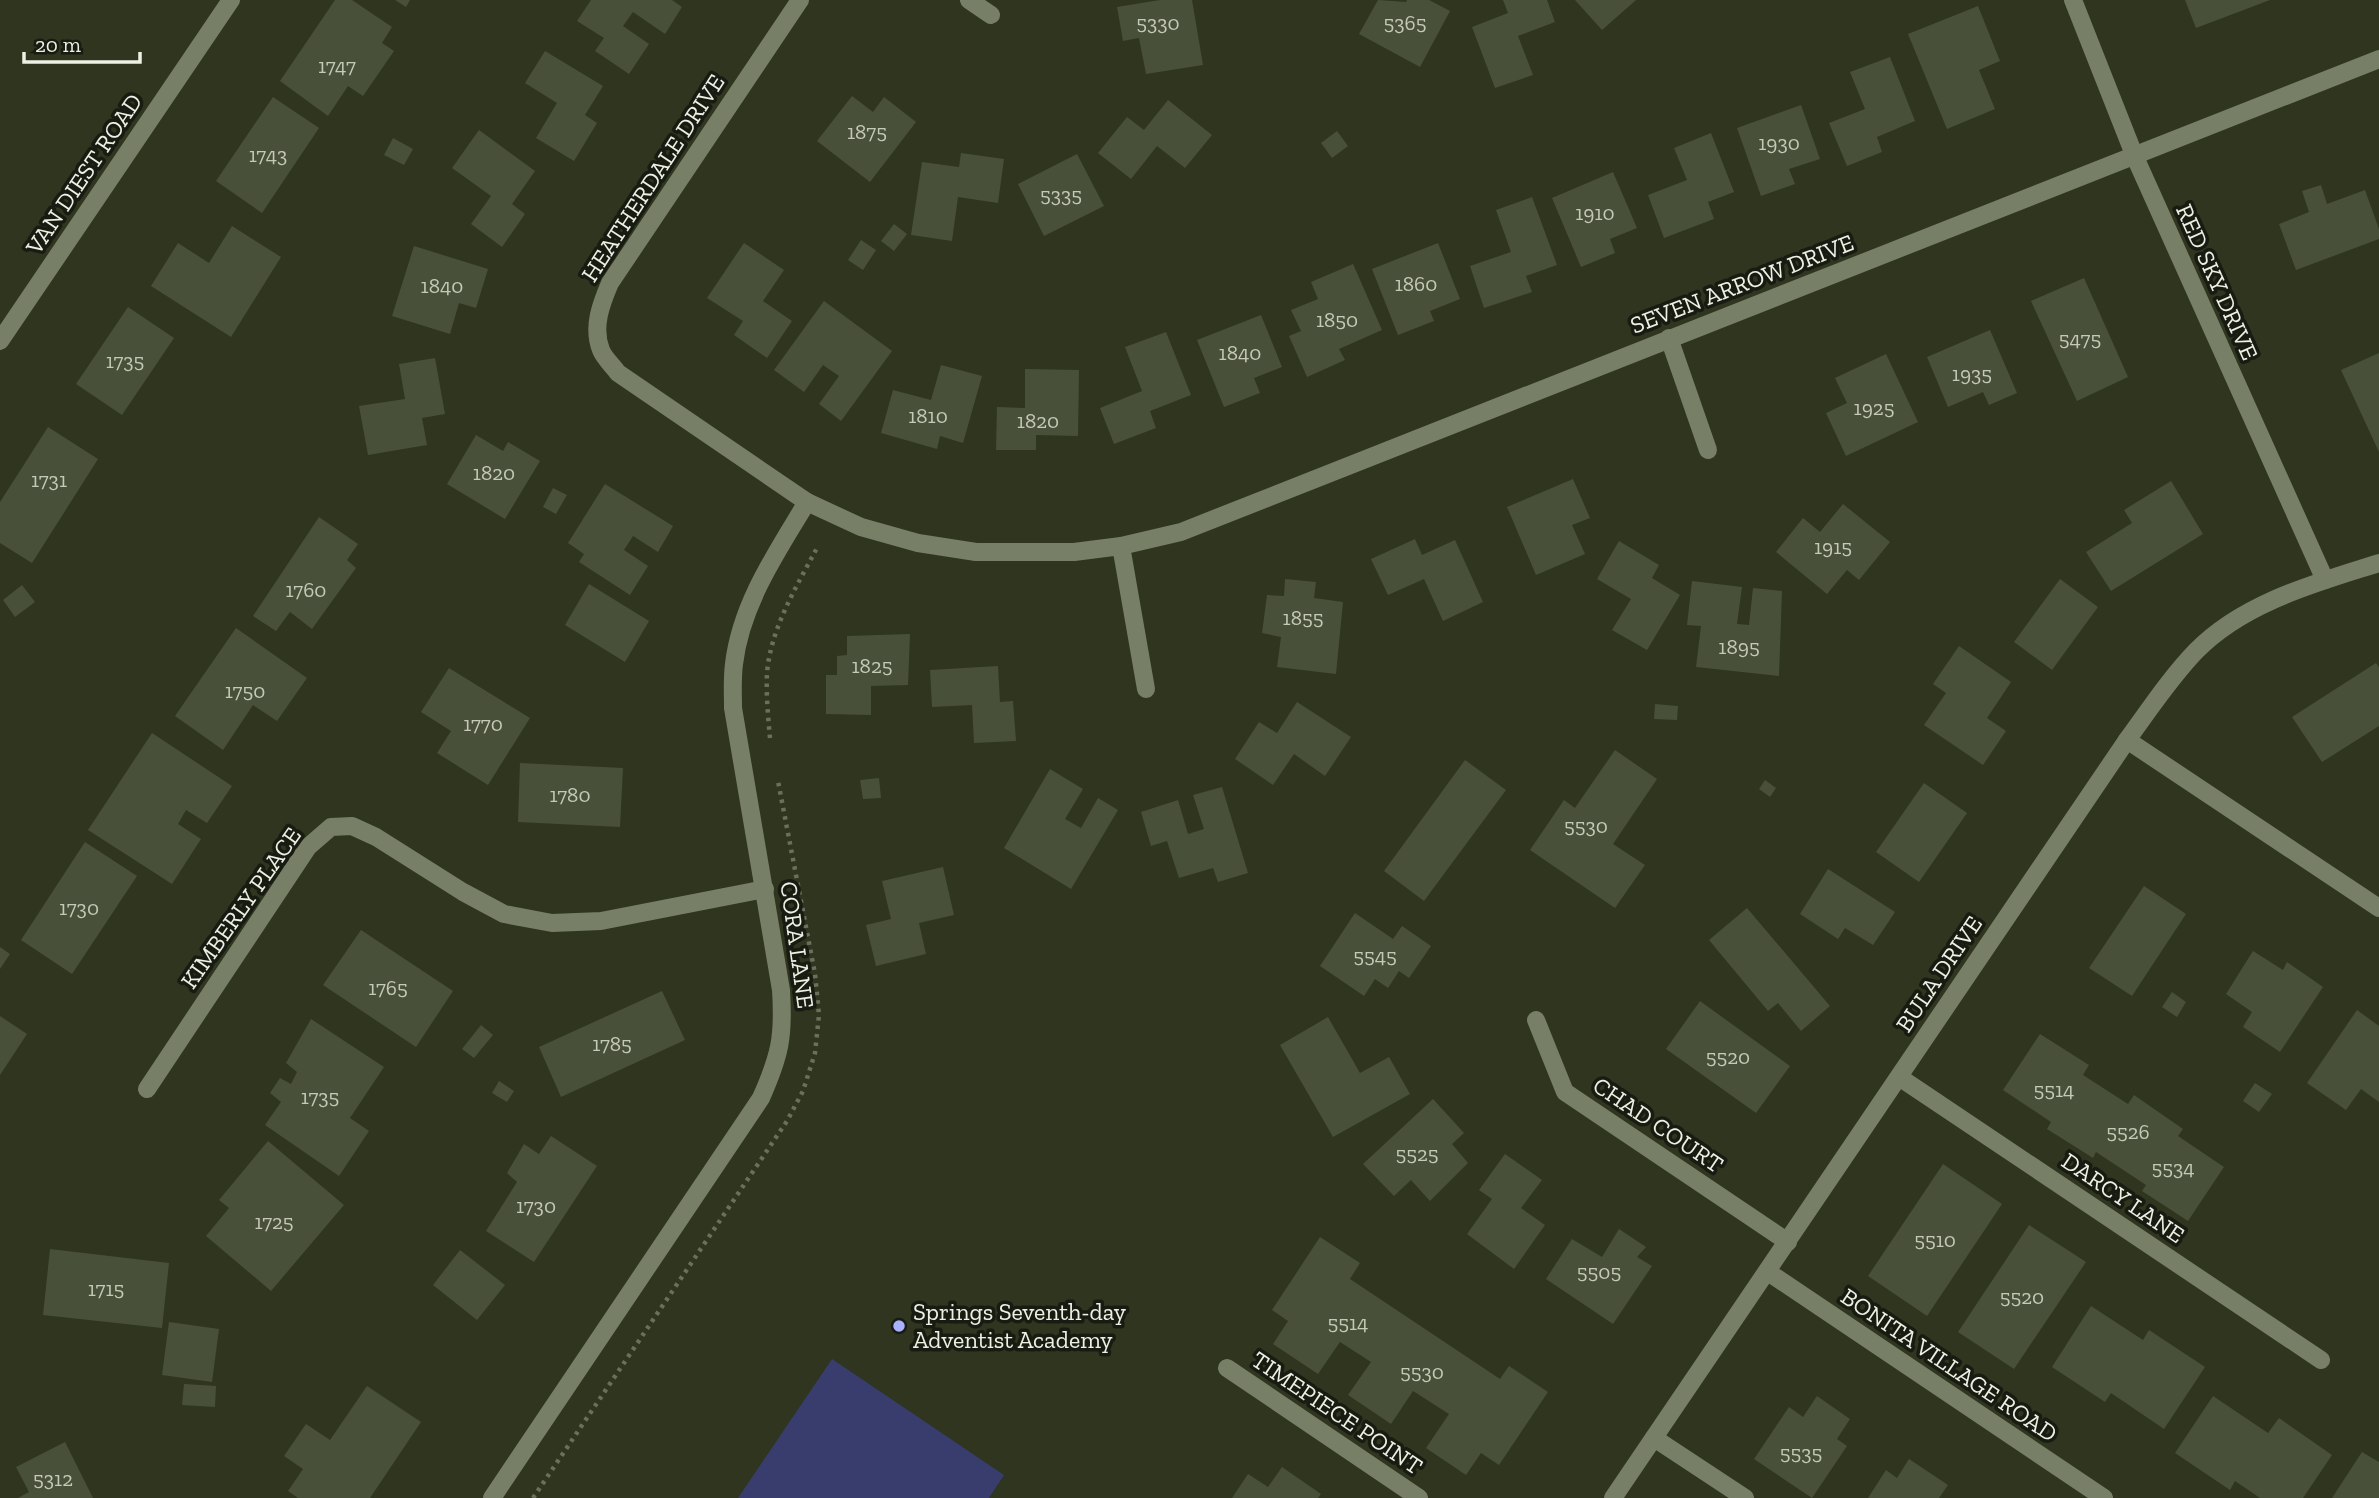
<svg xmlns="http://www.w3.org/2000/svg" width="2379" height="1498" font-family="'Zilla Slab',serif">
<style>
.green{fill:#393d6e}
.building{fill:#495039}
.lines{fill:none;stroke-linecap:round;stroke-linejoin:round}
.path{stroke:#6b705d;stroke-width:4.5;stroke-dasharray:3.5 5;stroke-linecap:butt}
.street{stroke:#777f66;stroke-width:18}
.poi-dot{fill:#a7b1fc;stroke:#181b11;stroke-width:2.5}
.labels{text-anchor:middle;stroke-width:7;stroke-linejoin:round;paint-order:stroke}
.number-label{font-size:21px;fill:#c4c9b8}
.street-label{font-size:24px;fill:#edf1e3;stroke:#181b11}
.poi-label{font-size:24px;fill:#edf1e3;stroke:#181b11;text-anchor:start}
</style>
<rect width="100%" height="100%" fill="#2f351f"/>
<polygon class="green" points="832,1359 1004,1475 989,1498 738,1498"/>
<g class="building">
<polygon points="335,0 352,0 392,27 382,43 394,51 363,96 348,86 328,116 280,81"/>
<polygon points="395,0 410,0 406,7"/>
<polygon points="591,0 672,0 682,7 665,34 633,12 623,26 649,44 629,74 595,51 604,38 577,21"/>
<polygon points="1160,0 1192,0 1203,65 1146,74 1139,38 1123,41 1117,7"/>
<polygon points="1378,0 1406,2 1407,0 1429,0 1450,11 1420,67 1359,34"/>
<polygon points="1503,0 1547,0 1555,22 1518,36 1533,75 1495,88 1472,27 1508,13"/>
<polygon points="1575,0 1636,0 1602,30"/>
<polygon points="2185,0 2270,0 2196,28"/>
<polygon points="1978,6 2000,61 1979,70 1995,109 1947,129 1908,34"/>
<polygon points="545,51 603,86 585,115 597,123 574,161 536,138 557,103 525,83"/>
<polygon points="1890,57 1915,121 1877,137 1882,152 1847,166 1829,123 1865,109 1850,72"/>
<polygon points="852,96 873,112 884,97 916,122 870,182 817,141"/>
<polygon points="273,97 319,128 262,213 216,181"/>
<polygon points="1168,100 1212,135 1185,168 1157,146 1131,179 1098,153 1127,117 1144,130"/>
<polygon points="1801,105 1820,159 1789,169 1795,184 1761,196 1737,128"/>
<polygon points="479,130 535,171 512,204 525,214 502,247 471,224 491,196 452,168"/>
<polygon points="1337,131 1348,146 1332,158 1321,143"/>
<polygon points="1711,133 1734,192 1708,202 1714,219 1664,238 1648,195 1687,180 1674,148"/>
<polygon points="393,138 413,149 404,165 384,155"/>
<polygon points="961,153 1004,159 998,203 958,197 952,241 911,235 922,162 959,167"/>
<polygon points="1077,154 1104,206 1044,236 1018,184"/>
<polygon points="1613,172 1637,228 1610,239 1615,253 1581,267 1552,198"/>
<polygon points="2321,185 2327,204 2365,190 2379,229 2379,239 2296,270 2279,224 2309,212 2302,191"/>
<polygon points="1532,197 1557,265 1526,276 1532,292 1484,308 1470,266 1511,252 1496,210"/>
<polygon points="894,224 907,234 894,251 881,241"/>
<polygon points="232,226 281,257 231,337 151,286 178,243 209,263"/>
<polygon points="861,240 876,250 863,270 848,260"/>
<polygon points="744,243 784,270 763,301 792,321 767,358 734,335 743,321 707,298"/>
<polygon points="1438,243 1460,299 1430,311 1434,321 1398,335 1372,269"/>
<polygon points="414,246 488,269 476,308 459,303 450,334 392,316"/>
<polygon points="1353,264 1382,330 1339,349 1345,360 1307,377 1289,336 1301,331 1291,310 1318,299 1311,282"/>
<polygon points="2084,278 2128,377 2077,401 2031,301"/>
<polygon points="824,301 892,351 841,421 819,404 839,376 823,365 804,392 774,370"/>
<polygon points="128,307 174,338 122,415 76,384"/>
<polygon points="1261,315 1282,367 1254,378 1260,393 1224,407 1197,340"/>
<polygon points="1990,330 2017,393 1989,405 1983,392 1948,407 1927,357"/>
<polygon points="1166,332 1191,395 1150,411 1156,428 1114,444 1100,408 1142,391 1125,347"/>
<polygon points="2379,353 2379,452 2341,370"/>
<polygon points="1886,354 1918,422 1846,456 1826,413 1847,403 1835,378"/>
<polygon points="435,358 445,414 422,418 427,445 368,455 359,406 405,399 399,364"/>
<polygon points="941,365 982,376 963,443 940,436 937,449 881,433 893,390 931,400"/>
<polygon points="1025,369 1079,370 1078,436 1036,435 1036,450 996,450 997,407 1025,408"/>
<polygon points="48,427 98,459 32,563 0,543 0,502"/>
<polygon points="476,435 503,451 508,442 540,461 505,519 447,484"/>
<polygon points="1573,479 1590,518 1572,525 1585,554 1536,575 1507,507"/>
<polygon points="2171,481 2203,534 2111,591 2086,552 2132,523 2124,510"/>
<polygon points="605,484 673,526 658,552 633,536 624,550 648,566 630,595 579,562 584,554 568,543"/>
<polygon points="553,488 567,495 556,514 543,507"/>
<polygon points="1843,504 1890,542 1859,580 1847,570 1827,594 1776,552 1803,518 1820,532"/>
<polygon points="319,517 358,544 347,560 356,568 312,629 290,612 276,631 253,616"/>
<polygon points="1415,539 1422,555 1455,540 1483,602 1443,621 1424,579 1388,595 1371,559"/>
<polygon points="1619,541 1659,565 1652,578 1680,595 1647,650 1612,630 1631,599 1597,579"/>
<polygon points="1285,579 1316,582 1314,598 1343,602 1336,674 1277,667 1281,637 1262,633 1267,595 1284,596"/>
<polygon points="2060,579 2098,607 2052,670 2014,642"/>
<polygon points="1692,581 1742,587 1737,624 1749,625 1753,588 1782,591 1779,676 1696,667 1701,626 1687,625"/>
<polygon points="589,584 649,621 625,662 565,625"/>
<polygon points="22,585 35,602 15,617 3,600"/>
<polygon points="236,628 307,678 277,721 253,705 223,750 175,716"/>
<polygon points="910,634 908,685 871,686 871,715 826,714 826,675 837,675 837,656 847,655 847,636"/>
<polygon points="1959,646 2011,682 1987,718 2006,731 1983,765 1924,725 1946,693 1933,684"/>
<polygon points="2376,663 2379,667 2379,726 2322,762 2292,717"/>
<polygon points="998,666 1000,702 1013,701 1016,741 974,743 972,705 932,707 930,670"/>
<polygon points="449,668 530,718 488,785 437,753 451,731 421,712"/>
<polygon points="1297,702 1351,737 1325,776 1294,754 1273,785 1235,759 1259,722 1277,733"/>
<polygon points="1655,704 1678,706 1677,720 1654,719"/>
<polygon points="152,733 232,786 207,823 186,810 178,824 201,839 172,884 88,830"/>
<polygon points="1615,750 1657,779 1613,844 1645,865 1615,908 1530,850 1564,800 1575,808"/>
<polygon points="1465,760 1506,790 1424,901 1384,871"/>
<polygon points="520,763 623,768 620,827 518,822"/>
<polygon points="1050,769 1083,789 1065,819 1081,828 1098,798 1118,810 1071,889 1004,848"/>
<polygon points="879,778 881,798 863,799 860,780"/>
<polygon points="1765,780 1776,788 1770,797 1759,789"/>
<polygon points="1924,783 1967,813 1919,882 1876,852"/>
<polygon points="1222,787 1248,873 1218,882 1213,868 1179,878 1167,841 1151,846 1141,812 1178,800 1188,834 1204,829 1193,795"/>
<polygon points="85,842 137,876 72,974 21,940"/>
<polygon points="943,867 954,915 919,923 926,954 876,966 866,925 891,919 882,881"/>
<polygon points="1828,869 1895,912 1873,945 1845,928 1838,939 1800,914"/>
<polygon points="2144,886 2186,914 2132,996 2089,968"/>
<polygon points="1747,908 1830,1006 1801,1031 1778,1003 1768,1011 1709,940"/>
<polygon points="1355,913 1393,939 1402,926 1431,946 1409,978 1399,971 1388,988 1375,979 1364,996 1320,966"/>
<polygon points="361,930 453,991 416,1047 323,985"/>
<polygon points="0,947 10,954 0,969"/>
<polygon points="2253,951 2283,970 2287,962 2323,987 2280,1052 2243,1027 2252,1012 2226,994"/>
<polygon points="662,991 685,1040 561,1097 539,1047"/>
<polygon points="2172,992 2186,1002 2177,1017 2162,1007"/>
<polygon points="1700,1001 1790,1066 1756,1113 1666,1049"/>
<polygon points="2357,1010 2379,1026 2379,1102 2361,1089 2346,1110 2307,1083"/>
<polygon points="0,1016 27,1034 0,1075"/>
<polygon points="1328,1017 1360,1073 1389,1057 1410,1094 1333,1137 1280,1045"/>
<polygon points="311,1019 384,1067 350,1118 369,1131 339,1176 265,1125 281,1102 270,1093 280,1078 291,1084 297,1072 286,1063"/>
<polygon points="481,1025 493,1035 474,1058 462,1049"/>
<polygon points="2040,1034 2089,1065 2083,1075 2128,1104 2134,1095 2183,1129 2178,1136 2224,1167 2188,1221 2142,1191 2146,1185 2096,1152 2093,1158 2047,1129 2051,1122 2003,1090"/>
<polygon points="499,1081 514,1091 507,1102 492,1093"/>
<polygon points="2255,1083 2272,1094 2259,1112 2243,1101"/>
<polygon points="1433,1099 1464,1133 1452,1144 1468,1163 1430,1201 1411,1180 1394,1196 1363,1164"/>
<polygon points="551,1136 597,1166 534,1262 486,1231 517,1182 507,1173 524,1144 539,1154"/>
<polygon points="268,1141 344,1205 271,1291 206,1236 229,1208 219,1200"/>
<polygon points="1505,1154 1542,1180 1521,1208 1545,1225 1514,1269 1467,1234 1492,1199 1479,1190"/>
<polygon points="1943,1164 2002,1204 1927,1316 1868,1276"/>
<polygon points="2029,1225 2086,1262 2014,1369 1958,1332"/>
<polygon points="1619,1229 1646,1247 1637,1257 1652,1266 1613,1324 1546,1279 1572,1239 1602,1257"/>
<polygon points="1320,1237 1360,1263 1350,1279 1500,1379 1509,1366 1548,1392 1499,1465 1481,1453 1466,1475 1426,1448 1449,1414 1413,1391 1391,1424 1348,1395 1371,1362 1340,1342 1318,1374 1273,1344 1288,1321 1272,1310"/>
<polygon points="50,1249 169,1263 162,1328 43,1315"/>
<polygon points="460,1250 505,1285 477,1320 433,1285"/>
<polygon points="2091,1306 2143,1340 2149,1330 2205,1367 2164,1429 2111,1393 2105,1402 2052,1367"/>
<polygon points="169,1322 219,1329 212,1382 162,1375"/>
<polygon points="184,1384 216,1386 215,1407 182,1405"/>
<polygon points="367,1386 421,1422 370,1498 298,1498 288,1491 303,1469 284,1456 306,1424 330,1440"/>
<polygon points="1817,1396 1850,1419 1837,1439 1847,1446 1812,1498 1754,1459 1789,1407 1803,1417"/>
<polygon points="2213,1396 2268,1433 2279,1418 2332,1455 2303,1498 2260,1498 2235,1481 2230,1490 2175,1453"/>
<polygon points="65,1442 93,1498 18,1498 29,1492 16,1467"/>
<polygon points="2362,1452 2379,1462 2379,1498 2332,1498"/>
<polygon points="1909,1459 1948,1485 1939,1498 1868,1498 1886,1470 1897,1478"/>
<polygon points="1282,1467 1321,1494 1318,1498 1232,1498 1248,1474 1268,1487"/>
</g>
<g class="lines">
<g class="path">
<path d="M770 738C768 717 766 694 767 673 771 627 797 586 818 546"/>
<polyline points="533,1498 787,1121 803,1091 815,1053 819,1015 815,974 778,781"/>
</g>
<g class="street">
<path d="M800 0 610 283C601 304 592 327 601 350 604 358 613 366 618 373L807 502 861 527 918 543 976 552H1074L1121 546 1181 532 2379 59"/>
<polyline points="969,0 991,15"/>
<polyline points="2073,0 2135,157 2325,580"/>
<polyline points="1669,338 1708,450"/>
<polyline points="0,341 231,0"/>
<polyline points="1121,546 1146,689"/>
<polyline points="2127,740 2379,908"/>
<polyline points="1536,1020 1565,1092 1788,1242"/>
<polyline points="1899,1077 2321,1360"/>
<polyline points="147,1089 308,847 331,827 352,826 376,837 463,892 504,914 552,923 601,921 765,889"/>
<polyline points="1768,1272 2104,1498"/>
<polyline points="1227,1368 1419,1498"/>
<polyline points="1654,1438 1745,1498"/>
<path d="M492 1498 761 1098C780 1055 784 1037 781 990L733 708C733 694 732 679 734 664 741 604 777 552 807 502"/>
<path d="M1613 1498 2127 740C2149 710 2170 678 2196 651 2244 602 2316 583 2379 563"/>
</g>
</g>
<circle class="poi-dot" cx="899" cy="1326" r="7"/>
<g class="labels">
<g class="number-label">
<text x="1158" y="30">5330</text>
<text x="1405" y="30">5365</text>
<text x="337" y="73">1747</text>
<text x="867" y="139">1875</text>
<text x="1779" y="150">1930</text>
<text x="268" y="162">1743</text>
<text x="1061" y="202">5335</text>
<text x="1595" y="220">1910</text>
<text x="1416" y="291">1860</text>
<text x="442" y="293">1840</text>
<text x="1337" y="327">1850</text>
<text x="2080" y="346">5475</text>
<text x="1240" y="360">1840</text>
<text x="125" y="368">1735</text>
<text x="1972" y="381">1935</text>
<text x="1874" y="415">1925</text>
<text x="928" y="423">1810</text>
<text x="1038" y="428">1820</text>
<text x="494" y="480">1820</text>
<text x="49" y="487">1731</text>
<text x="1833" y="554">1915</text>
<text x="306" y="597">1760</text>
<text x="1303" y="625">1855</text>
<text x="1739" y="654">1895</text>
<text x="872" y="673">1825</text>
<text x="245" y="698">1750</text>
<text x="483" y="731">1770</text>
<text x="570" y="802">1780</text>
<text x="1586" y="833">5530</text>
<text x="79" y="915">1730</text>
<text x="1375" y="963">5545</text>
<text x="388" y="995">1765</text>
<text x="612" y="1051">1785</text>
<text x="1728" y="1064">5520</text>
<text x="2054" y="1097">5514</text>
<text x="320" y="1104">1735</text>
<text x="2128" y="1139">5526</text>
<text x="1417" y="1161">5525</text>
<text x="2173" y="1175">5534</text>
<text x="536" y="1213">1730</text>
<text x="274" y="1229">1725</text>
<text x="1935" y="1247">5510</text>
<text x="1599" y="1279">5505</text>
<text x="106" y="1296">1715</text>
<text x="2022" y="1304">5520</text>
<text x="1348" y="1330">5514</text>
<text x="1422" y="1379">5530</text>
<text x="1801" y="1460">5535</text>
<text x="53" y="1486">5312</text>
</g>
<g class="street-label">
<text transform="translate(84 174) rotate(-56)" y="8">VAN DIEST ROAD</text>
<text transform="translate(653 178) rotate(-57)" y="8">HEATHERDALE DRIVE</text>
<text transform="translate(2217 282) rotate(66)" y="8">RED SKY DRIVE</text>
<text transform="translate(1742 284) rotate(-21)" y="8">SEVEN ARROW DRIVE</text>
<text transform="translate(241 908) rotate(-55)" y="8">KIMBERLY PLACE</text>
<text transform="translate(797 945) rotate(82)" y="8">CORA LANE</text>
<text transform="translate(1939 974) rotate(-56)" y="8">BULA DRIVE</text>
<text transform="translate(1658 1125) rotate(34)" y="8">CHAD COURT</text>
<text transform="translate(2123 1198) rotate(34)" y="8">DARCY LANE</text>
<text transform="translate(1949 1365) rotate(34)" y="8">BONITA VILLAGE ROAD</text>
<text transform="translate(1337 1413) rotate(34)" y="8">TIMEPIECE POINT</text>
</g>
<g class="poi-label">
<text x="913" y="1320">Springs Seventh-day<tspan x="913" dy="28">Adventist Academy</tspan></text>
</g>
</g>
<path d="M24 52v10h116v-10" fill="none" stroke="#edf1e3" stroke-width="3.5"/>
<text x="35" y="52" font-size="21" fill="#edf1e3" stroke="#181b11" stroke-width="5" paint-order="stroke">20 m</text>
</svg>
